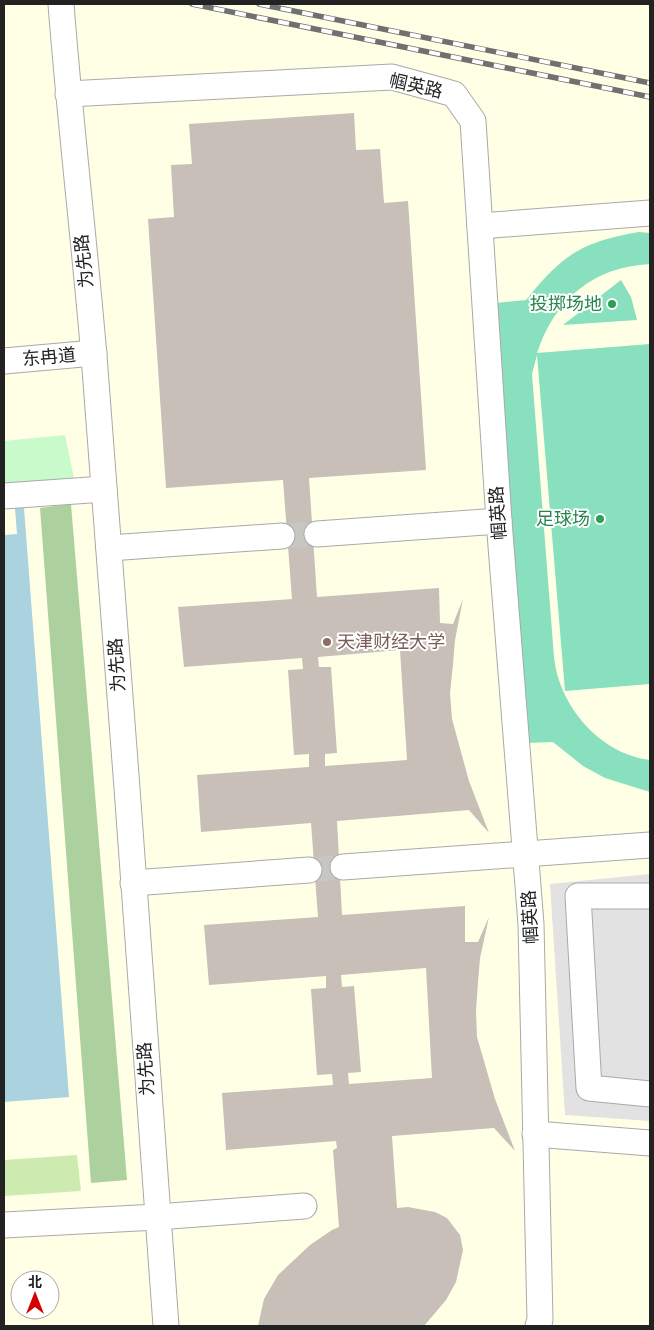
<svg xmlns="http://www.w3.org/2000/svg" width="654" height="1330" font-family="'DejaVu Sans','Noto Sans SC',sans-serif">
<style>
.education{fill:#ffffe5;fill-rule:evenodd}
.grass{fill:#cdebb0}
.forest{fill:#add19e}
.park{fill:#c8facc}
.pitch{fill:#88e0be}
.parking{fill:#e2e2e2}
.water{fill:#aad3df}
.building{fill:#c7bfb8;fill-rule:evenodd}
.lines{fill:none;stroke-linecap:round;stroke-linejoin:round}
.minor-tunnel{stroke:#c8c6c1;stroke-width:25;stroke-dasharray:25 12;stroke-linecap:butt}
.minor-casing{stroke:#a9a9a9;stroke-width:27}
.minor{stroke:#fff;stroke-width:25}
.rail-casing{stroke:#707070;stroke-width:5.5}
.rail{stroke:#fff;stroke-width:4;stroke-dasharray:11;stroke-linecap:butt}
.leisure-dot{fill:#2e9e5b;stroke:#fff;stroke-width:2}
.education-dot{fill:#8d6e63;stroke:#fff;stroke-width:2}
.labels{text-anchor:middle;stroke-width:4;stroke-linejoin:round;paint-order:stroke}
.street-label{font-size:18px;fill:#222;stroke:#fff}
.leisure-label{font-size:18px;fill:#27864d;stroke:#fff;text-anchor:end}
.education-label{font-size:18px;fill:#785e54;stroke:#fff;text-anchor:start}
</style>
<rect width="100%" height="100%" fill="#f2efe9"/>
<path class="education" d="M4 4H650V1326H4ZM20 1280H50V1310H20Z"/>
<polygon class="grass" points="77,1155 81,1191 4,1196 4,1160"/>
<polygon class="forest" points="71,504 127,1180 91,1183 40,508"/>
<polygon class="park" points="65,435 74,478 4,484 4,441"/>
<g class="pitch">
<path d="M639 232 650 233V264C593 267 555 299 537 353L650 344V684L565 691 537 355 532 374 554 657C559 706 600 754 650 760V792L605 778 583 766 553 742 527 743 496 303 526 300C563 254 582 242 639 232Z"/>
<polygon points="621,280 631,297 637,320 563,325"/>
</g>
<polygon class="parking" points="650,874 650,1121 565,1115 550,884"/>
<polygon class="water" points="23,495 69,1097 4,1102 4,535 17,534 14,496"/>
<path class="building" d="M354 113 356 150 380 149 384 203 408 201 426 470 309 478 317 597 439 588 440 623 453 624 463 599 455 640 453 664 450 693 452 719 469 781 489 833 469 810 337 821 342 915 465 906V942H478L489 917 480 958 478 982 476 1011 477 1037 495 1099 515 1151 494 1128 392 1136 397 1208 408 1207 435 1212 447 1218 460 1235 463 1250 456 1282 446 1300 424 1326H258L264 1299 278 1275 310 1245 332 1230 339 1227 333 1150 337 1148 336 1141 226 1150 222 1093 333 1085 332 1074 317 1075 311 989 326 988V976L209 985 204 925 318 917 311 823 201 832 197 775 309 767V754L294 755 288 670 303 669 302 658 184 667 178 607 292 599 283 480 166 488 148 219 174 217 171 165 192 164 189 124ZM400 650 407 760 325 766V754L337 753 331 667H319L318 657ZM426 968 432 1078 349 1084 348 1073 361 1072 354 986 342 987 341 975Z"/>
<g class="lines">
<g class="minor-tunnel">
<polyline points="282,536 317,534"/>
<polyline points="309,870 343,867"/>
</g>
<defs>
<g id="minor">
<path d="M61 4C70 121 84 238 94 356 121 679 141 1003 166 1326"/>
<polyline points="68,94 392,77 454,94 473,121 499,521 531,924 540,1320 538,1326"/>
<polyline points="480,226 650,213"/>
<polyline points="4,361 94,353"/>
<polyline points="4,496 104,489"/>
<polyline points="317,534 499,521"/>
<polyline points="109,548 282,536"/>
<polyline points="343,867 650,845"/>
<polyline points="133,883 309,870"/>
<polyline points="650,896 578,896 589,1088 650,1094"/>
<polyline points="535,1134 650,1143"/>
<polyline points="4,1225 157,1217 304,1206"/>
</g>
</defs>
<use href="#minor" class="minor-casing"/>
<use href="#minor" class="minor"/>
<defs>
<g id="rail">
<polyline points="192,4 650,97"/>
<polyline points="259,4 650,83"/>
</g>
</defs>
<use href="#rail" class="rail-casing"/>
<use href="#rail" class="rail"/>
</g>
<g class="leisure-dot">
<circle cx="612" cy="304" r="5"/>
<circle cx="600" cy="519" r="5"/>
</g>
<circle class="education-dot" cx="327" cy="642" r="5"/>
<g class="labels">
<g class="street-label">
<text transform="translate(416 86) rotate(13)" y="6">帼英路</text>
<text transform="translate(84 261) rotate(-96)" y="6">为先路</text>
<text transform="translate(49 357) rotate(-5)" y="6">东冉道</text>
<text transform="translate(498 513) rotate(-94)" y="6">帼英路</text>
<text transform="translate(117 665) rotate(-94)" y="6">为先路</text>
<text transform="translate(530 917) rotate(-93)" y="6">帼英路</text>
<text transform="translate(146 1069) rotate(-94)" y="6">为先路</text>
</g>
<g class="leisure-label">
<text x="602" y="310">投掷场地</text>
<text x="590" y="525">足球场</text>
</g>
<g class="education-label">
<text x="337" y="648">天津财经大学</text>
</g>
</g>
<rect width="654" height="1330" fill="none" stroke="#222222" stroke-width="10"/>
<g transform="translate(35 1295)"><circle r="24" fill="#ffffff" stroke="#a7a7a7"/>
<path d="M0-4L9 19L0 12L-9 19Z" fill="#d40000"/>
<text y="-8" font-size="14" font-weight="bold" text-anchor="middle" fill="#222222">北</text>
</g>
</svg>
